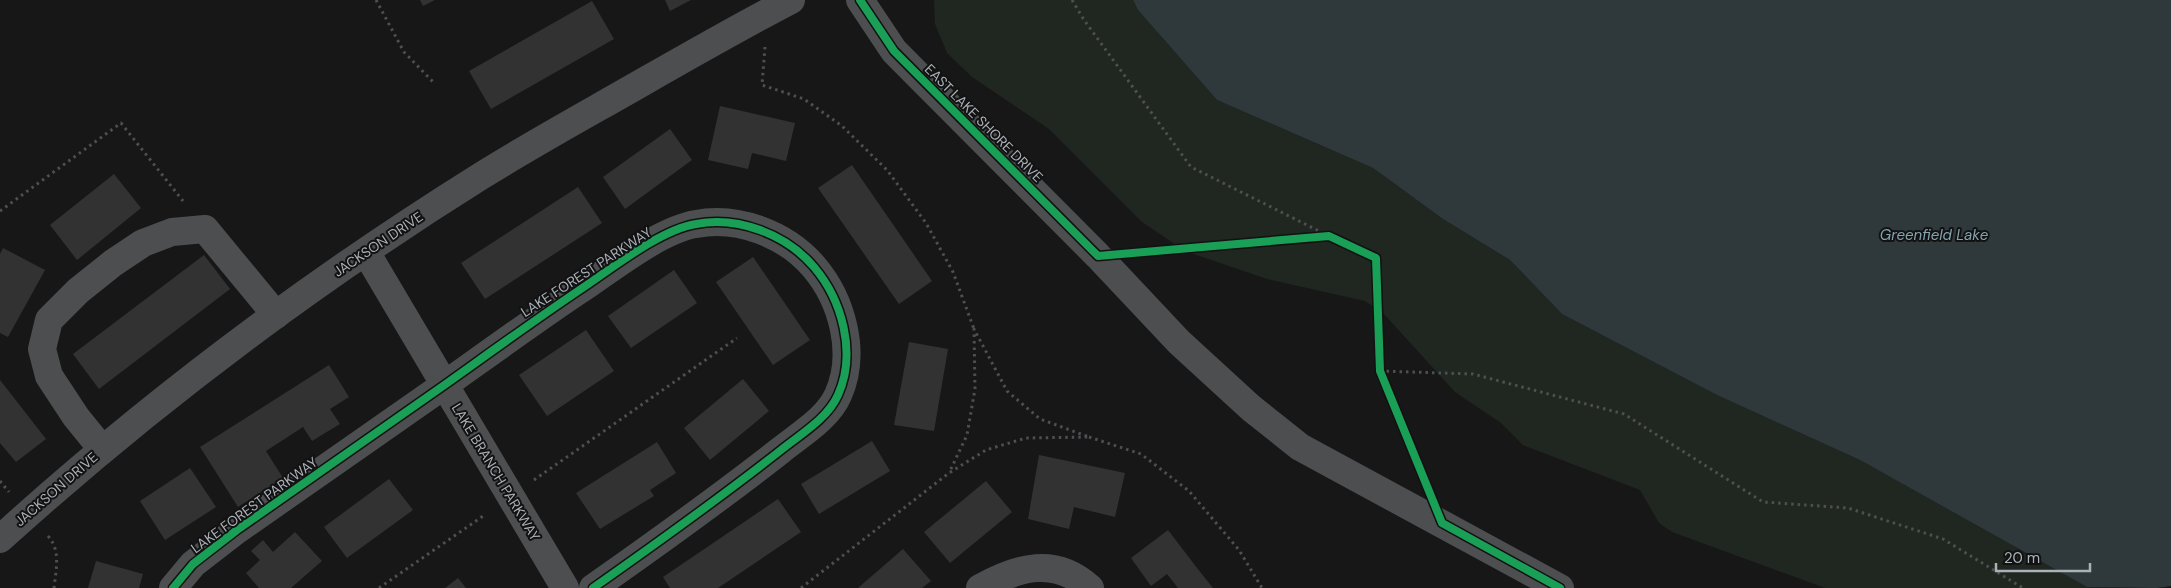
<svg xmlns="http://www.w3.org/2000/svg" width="2171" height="588" font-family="'DM Sans',sans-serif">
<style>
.green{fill:#202620}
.water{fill:#2f393c}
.building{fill:#323233}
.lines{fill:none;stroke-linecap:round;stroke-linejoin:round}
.path{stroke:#4d4f51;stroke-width:3;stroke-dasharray:2.5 4;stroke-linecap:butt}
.minor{stroke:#4c4e50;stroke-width:28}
.cycleway-casing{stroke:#121213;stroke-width:11}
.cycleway{stroke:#1a9f57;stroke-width:8}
.labels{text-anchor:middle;stroke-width:4;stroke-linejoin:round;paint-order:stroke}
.street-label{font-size:14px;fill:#aab1b7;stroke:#121213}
.water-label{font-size:15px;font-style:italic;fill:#84a4af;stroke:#121213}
</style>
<rect width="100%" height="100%" fill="#171718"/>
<polygon class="green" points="934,0 1133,0 1138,10 1217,100 1373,168 1443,219 1510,260 1562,314 1717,395 1860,460 2087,587 2120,588 1825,588 1672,532 1659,523 1640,490 1523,445 1501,423 1455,392 1383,313 1365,301 1267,279 1185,251 1142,222 1049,129 972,77 947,53 935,24"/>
<polygon class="water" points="1133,0 2171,0 2171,586 2157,588 2087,587 1860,460 1717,395 1562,314 1510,260 1443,219 1373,168 1217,100 1138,10"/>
<g class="building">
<polygon points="420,0 435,0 423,6"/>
<polygon points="665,0 691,0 670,11"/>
<polygon points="592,1 614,39 491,109 469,71"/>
<polygon points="720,106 795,123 786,161 752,153 748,169 708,160"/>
<polygon points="670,129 692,160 625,209 603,177"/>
<polygon points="852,165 932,281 899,304 818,188"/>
<polygon points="114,174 141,208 77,260 50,225"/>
<polygon points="578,187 602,223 485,299 461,263"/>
<polygon points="3,248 45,270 8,337 0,333 0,254"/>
<polygon points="204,255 230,289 99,389 73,354"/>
<polygon points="753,257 810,340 773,365 716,282"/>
<polygon points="674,270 697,303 631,348 608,316"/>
<polygon points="586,330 614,371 547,416 519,375"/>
<polygon points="909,342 948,349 934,431 894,425"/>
<polygon points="329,365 349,397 330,409 340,424 312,441 303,427 266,451 283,478 238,507 200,447"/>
<polygon points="743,379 769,411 710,460 684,428"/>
<polygon points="0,380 46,439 16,462 0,443"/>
<polygon points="872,441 890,471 819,514 801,484"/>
<polygon points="657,442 676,473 650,490 654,496 600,529 576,493"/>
<polygon points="1039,455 1125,473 1115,517 1074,507 1069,529 1028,519"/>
<polygon points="190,468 216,507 165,540 140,501"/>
<polygon points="389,479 413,510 347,558 324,527"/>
<polygon points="986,481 1012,512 950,563 924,532"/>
<polygon points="778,499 801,532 718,588 670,588 663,577"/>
<polygon points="1168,530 1197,568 1213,588 1178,588 1167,574 1151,586 1131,558"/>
<polygon points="295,532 322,561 291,588 259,588 246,573 260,560 251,551 263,540 273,552"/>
<polygon points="903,549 931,581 922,588 858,588"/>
<polygon points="96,561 143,574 139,588 88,588"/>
<polygon points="458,578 466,588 445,588"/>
</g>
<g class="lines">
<g class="path">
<polyline points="376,0 404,52 435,84"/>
<polyline points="1072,0 1084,20 1191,167 1329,236"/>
<polyline points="765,47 762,85 804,99 842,126 887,170 926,223 953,272 974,329"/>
<polyline points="0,211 121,123 183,201"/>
<polyline points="1380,371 1473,374 1624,414 1763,502 1848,508 1943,539 2023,588"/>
<polyline points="1089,437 1141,454 1189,491 1239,550 1262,588"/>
<polyline points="534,480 737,338"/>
<polyline points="0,481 9,492"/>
<path d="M48 536C61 550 56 570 54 588"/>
<polyline points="379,588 486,514"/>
<polyline points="801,588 949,473 986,450 1026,438 1089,437 1040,419 1007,391 974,329 975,389 967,435 949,473"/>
</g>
<g class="minor">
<polyline points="860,0 894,51 1098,256 1179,342 1251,408 1300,447 1560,588"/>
<polyline points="366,252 565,588"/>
<polyline points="102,449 76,417 49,376 42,349 49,320 78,291 113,263 143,243 172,232 205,229 276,315"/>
<path d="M0 539C149 404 310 283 481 176 534 143 589 113 643 82 692 54 741 26 791 0"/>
<path d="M173 588 193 564 237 530C306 482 374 434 443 386 488 354 532 322 578 291 610 270 659 230 696 224 738 216 786 234 814 267 842 300 857 353 838 395 828 418 801 434 781 450 720 498 657 543 593 588"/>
<path d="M980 588C1018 567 1055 556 1090 588"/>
</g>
<defs>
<g id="cycleway">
<polyline points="860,0 894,51 1098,256 1329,236 1376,258 1380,371 1442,523 1560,588"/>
<path d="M173 588 193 564 237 530C306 482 374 434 443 386 488 354 532 322 578 291 610 270 659 230 696 224 738 216 786 234 814 267 842 300 857 353 838 395 828 418 801 434 781 450 720 498 657 543 593 588"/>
</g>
</defs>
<use href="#cycleway" class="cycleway-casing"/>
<use href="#cycleway" class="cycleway"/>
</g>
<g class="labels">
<g class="street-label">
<text transform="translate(984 123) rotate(45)" y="5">EAST LAKE SHORE DRIVE</text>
<text transform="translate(378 244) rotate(-34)" y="5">JACKSON DRIVE</text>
<text transform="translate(586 272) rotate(-33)" y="5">LAKE FOREST PARKWAY</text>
<text transform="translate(496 472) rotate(59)" y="5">LAKE BRANCH PARKWAY</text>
<text transform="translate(56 489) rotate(-41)" y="5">JACKSON DRIVE</text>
<text transform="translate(254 505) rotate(-36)" y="5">LAKE FOREST PARKWAY</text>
</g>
<g class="water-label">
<text x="1934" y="240">Greenfield Lake</text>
</g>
</g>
<path d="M1996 563v8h94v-8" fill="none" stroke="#aab1b7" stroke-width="2.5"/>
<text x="2004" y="563" font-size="15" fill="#aab1b7" stroke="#121213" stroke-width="4" paint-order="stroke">20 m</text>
</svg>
